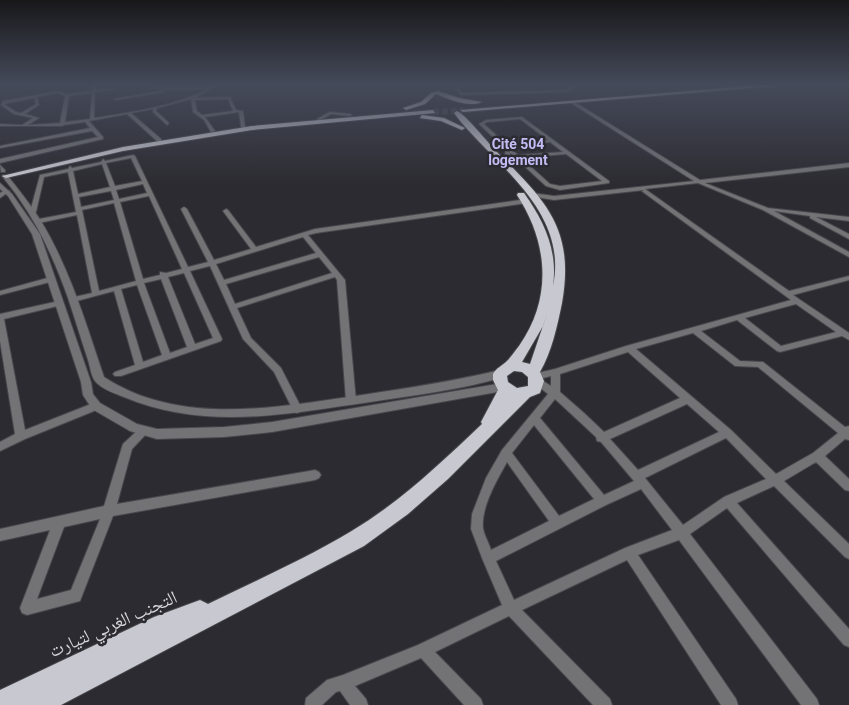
<svg xmlns="http://www.w3.org/2000/svg" width="849" height="705" font-family="Roboto,'Noto Naskh Arabic',sans-serif">
<style>
.lines{fill:none;stroke-linecap:round;stroke-linejoin:round}
.trunk-tunnel{stroke:#46454a;stroke-width:6;stroke-dasharray:6 3;stroke-linecap:butt}
.minor-casing{stroke:#47474c;stroke-width:2}
.tertiary-casing{stroke:#47474c;stroke-width:2}
.trunk-casing{stroke:#47474c;stroke-width:2}
.minor{fill:#737376;fill-rule:evenodd}
.tertiary{fill:#737376;fill-rule:evenodd}
.trunk{fill:#c8c8d0;fill-rule:evenodd}
.labels{text-anchor:middle;stroke-width:5;stroke-linejoin:round;paint-order:stroke}
.far-neighbourhood-label{font-size:14px;font-weight:bold;fill:#c3bcf5;stroke:#2c2b31}
.near-street-label{font-size:18px;fill:#d7d7db;stroke:#2c2b31}
</style>
<rect width="100%" height="100%" fill="#2c2b31"/>
<g class="lines">
<polyline class="trunk-tunnel" points="433,112 463,110"/>
<defs>
<g id="minor">
<path d="M92 85H96V90L114 88 116 89 95 92 94 118C131 112 174 107 207 89L168 90 145 85 168 88 210 87 218 85 195 98 230 97 236 110 243 111 245 127 243 128 241 127 239 112 205 117 215 131 211 132 204 120 193 112 191 99 157 108 156 111 169 123 167 125 153 112V109L131 113 161 139V141H157L127 114 89 121 103 137V139L0 163V159L98 137 92 131 0 148V146L90 128 85 122 64 125 62 126H0V124L22 125 33 118 14 114 1 105 3 101 58 91 67 94 92 91ZM58 93 65 96 60 123 28 125 39 118 25 114 39 105 37 97ZM92 93 90 119 65 122 69 96ZM34 98 36 104 21 113 16 112 4 104ZM228 99 233 111 202 115 197 111 195 100Z"/>
<polygon points="453,85 457,85 462,93 565,90 570,89 566,85 571,85 575,89 565,92 461,95"/>
<polygon points="165,90 164,92 116,100 114,99"/>
<path d="M571 101H573L700 180 849 163V167L705 183 768 208 849 217V221L816 217 849 234V239L810 218V216L774 211 849 252V257L763 210 698 183 645 189 789 291 849 276V280L793 295 849 333V340L842 336 780 352 777 351 737 320 701 331 740 361 763 362 845 427 849 426V440L845 439 825 456 849 479V491L845 490 816 462 784 481 849 544V559L845 557 774 486 737 503 849 629V647L844 645 727 508 690 534 817 699 819 705H801L679 540 638 555 736 699 738 705H721L627 560 522 610 610 699 612 705H593L509 616 435 652 481 699 483 705H464L421 658 355 686 366 699 368 705H350L340 691 336 692 322 705H305L306 698 327 680 343 675 418 645 502 605 482 558 471 529 472 514 486 478 502 450 548 394 534 383 532 381 534 379 531 376 533 374 555 369 626 346 791 300 643 192 642 191 644 190 554 200 530 196V194L532 193 554 196 694 181 571 103ZM796 304 836 332 781 346 745 318ZM693 333 735 366 758 367 838 433 813 453 776 474 731 430 636 349ZM628 352 680 398 604 432 584 413 560 392V374ZM551 376V386L540 379ZM555 399 596 437 597 441 601 442 634 481 604 495 540 418ZM687 404 719 432 638 470 610 439ZM534 425 594 499 559 516 512 453ZM726 438 766 479 724 497 683 525 645 478ZM507 462 549 521 491 550C489 543 484 535 483 528 481 507 497 480 507 462ZM641 489 672 530 625 548 514 600 496 561 606 505Z"/>
<polygon points="330,112 350,114 352,115 350,116 331,114 320,120 317,119"/>
<path d="M522 117 609 181V183L560 190 546 186 510 153 508 165 503 166 506 149 479 124 486 120ZM520 119 548 140 512 145 508 146 484 124 487 122ZM550 142 563 152 518 155 511 149 513 147ZM566 154 602 181 560 186 550 184 521 158Z"/>
<path d="M133 155 135 156 188 267 208 262 181 209 184 207 187 209 214 260 251 249 223 211 226 209 228 210 256 247 315 229 527 199 530 201 527 203 316 233 308 235 345 280 356 401 354 404H348L346 401 337 280 335 277 237 308 251 338 281 368 302 409 300 412 297 413 294 412 274 372 243 339 210 266 190 271 222 339 221 341 121 376H115L113 374 115 372 135 365 114 291 73 302 69 300 70 298 92 293 77 215 39 223 36 221 39 219 76 212 68 172 44 177 36 212 33 214 30 212 40 175 68 169 70 166 72 168 101 162 103 159 105 161ZM131 158 142 181 115 186 106 163ZM102 164 110 187 78 194 73 171ZM143 184 147 193 119 199 116 190ZM111 191 114 200 81 207 79 197ZM149 196 182 269 166 273 160 272V275L143 279 120 202ZM114 203 136 281 99 291 82 210ZM303 237 316 253 224 280 216 264ZM319 257 332 273 235 304 226 284ZM184 273 213 338 195 344 168 277ZM161 279 187 347 170 353 144 283ZM137 285 162 355 143 362 121 289Z"/>
<polygon points="0,165 5,170 5,172 1,172"/>
<polygon points="5,190 10,191 0,198 0,193"/>
<polygon points="51,277 54,277 54,281 0,295 0,291"/>
<polygon points="59,301 63,303 62,305 4,319 25,430 96,402 99,403 101,406 99,409 25,439 0,451 0,442 15,434 0,341 0,314"/>
<path d="M144 427 148 428 149 431 132 449 117 504 315 470 319 472 321 475 319 478 315 480 113 516 80 601 27 615 22 613 20 608 50 530 0 541V529L104 506 122 447 123 444 140 428ZM100 519 71 590 37 599 64 527Z"/>
</g>
<g id="tertiary">
<path d="M3 175H7C19 190 31 205 41 221 70 269 86 324 104 377 180 427 278 407 362 395 408 388 455 381 500 370L504 371 505 374 504 377C460 390 415 395 370 402 286 414 206 431 124 397 116 394 101 389 95 381 91 376 90 366 88 360 81 339 75 319 68 298 56 264 41 230 20 200 15 192 8 184 2 176Z"/>
<polygon points="0,183 12,194 40,234 91,382 93,394 100,403 137,424 157,429 224,427 272,422 503,383 507,384 508,387 507,390 503,391 272,432 224,437 157,439 130,431 92,409 83,395 81,382 32,234 8,196 0,189"/>
</g>
<g id="trunk">
<polygon points="760,85 789,85 463,112 460,110"/>
<path d="M438 91 459 98 482 102C469 108 448 99 436 94L425 104 406 110 403 108 421 102 431 93Z"/>
<polygon points="433,110 435,113 252,130 123,151 6,178 2,176 123,147 252,126"/>
<path d="M457 111C467 116 487 142 497 152 546 201 575 229 562 303 557 327 552 351 540 372L544 381 540 393 530 397 448 479 408 514 364 546 61 705H0V690L154 617 200 600 208 604C255 581 305 559 350 532 399 503 441 463 482 424L481 422 498 390 493 380V374C496 368 502 366 507 361 511 357 515 351 519 346 553 298 548 242 517 195L518 193H524C544 221 558 251 553 286 568 214 502 170 461 122L454 113ZM548 311 530 364 522 362 543 326ZM514 371 522 372 528 377V386L517 388 508 382 507 376Z"/>
<polygon points="422,115 444,118 465,128 462,130 441,121 420,118"/>
</g>
</defs>
<use href="#minor" class="minor-casing"/>
<use href="#tertiary" class="tertiary-casing"/>
<use href="#trunk" class="trunk-casing"/>
<use href="#minor" class="minor"/>
<use href="#tertiary" class="tertiary"/>
<use href="#trunk" class="trunk"/>
</g>
<linearGradient id="sky" x2="0" y2="1"><stop stop-color="#18181b"/><stop offset="0.46" stop-color="#454a5a"/><stop offset="1" stop-color="#454a5a" stop-opacity="0"/></linearGradient>
<rect width="849" height="184" fill="url(#sky)"/>
<g class="labels">
<g class="far-neighbourhood-label">
<text x="518" y="149">Cité 504<tspan x="518" dy="16">logement</tspan></text>
</g>
<g class="near-street-label">
<text transform="translate(113 624) rotate(-24)" y="6">التجنب الغربي لتيارت</text>
</g>
</g>
</svg>
